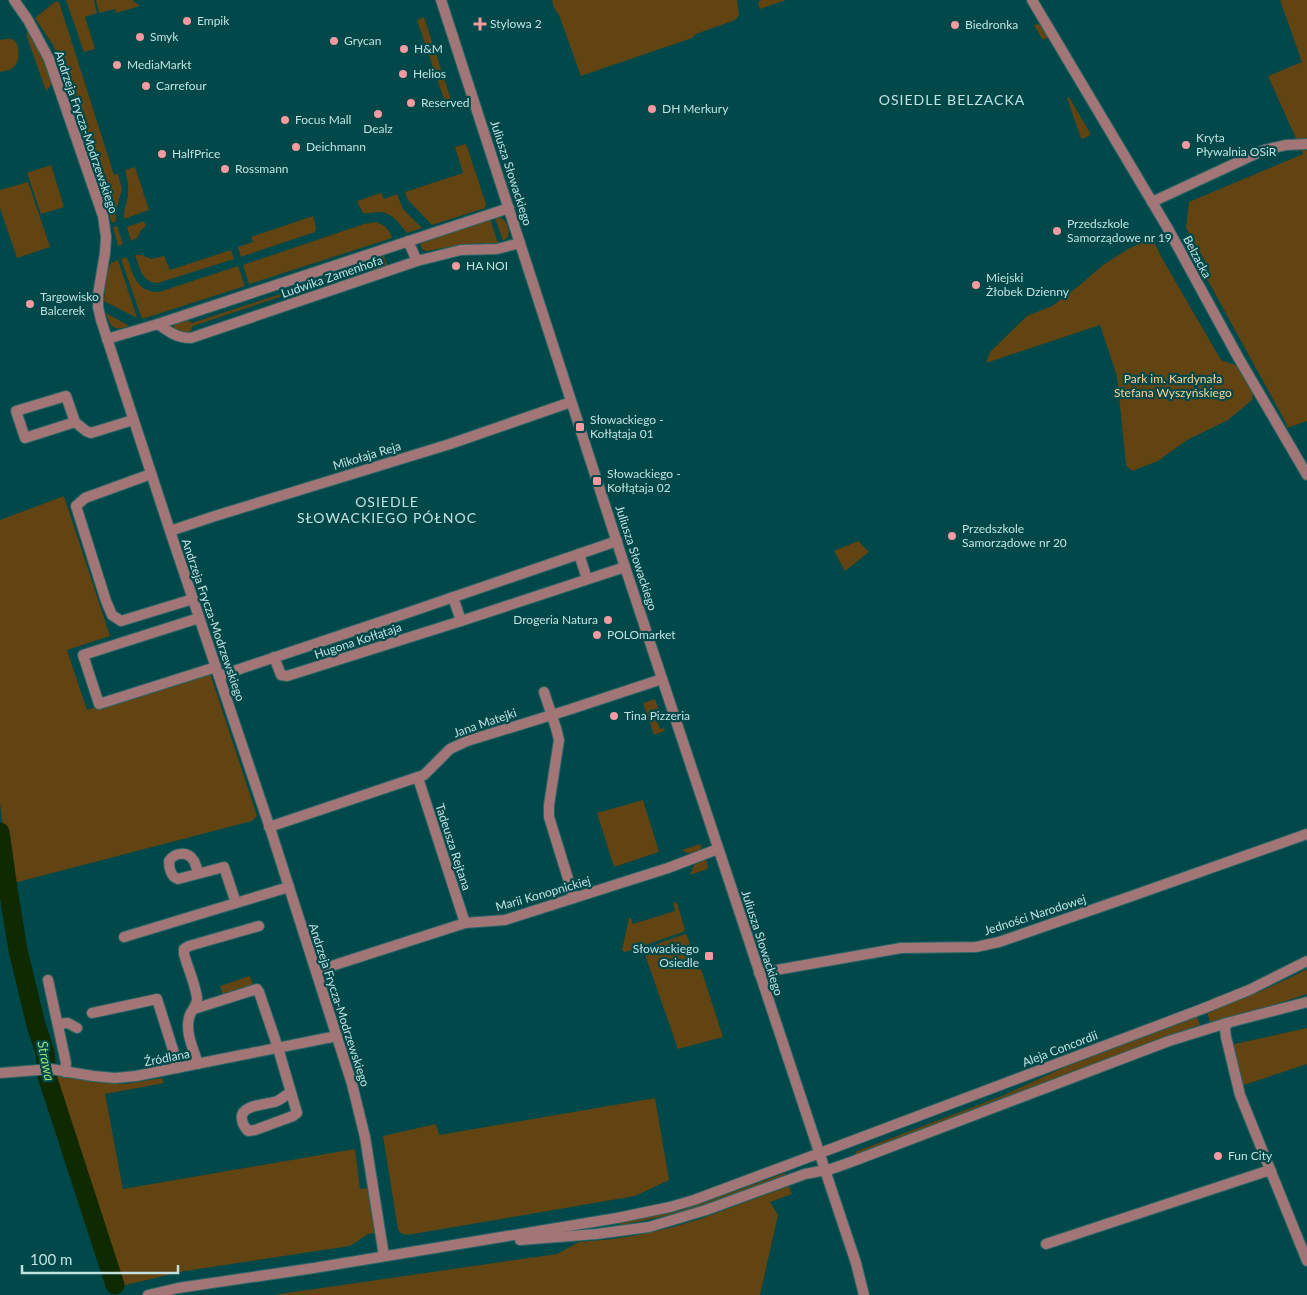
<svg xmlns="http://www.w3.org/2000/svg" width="1307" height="1295" font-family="Lato,sans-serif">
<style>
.green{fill:#624413}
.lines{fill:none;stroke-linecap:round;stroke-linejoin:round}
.river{stroke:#0f2a00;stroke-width:19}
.minor-casing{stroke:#276667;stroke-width:12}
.tertiary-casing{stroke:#276667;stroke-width:12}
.minor{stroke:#a27577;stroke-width:10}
.tertiary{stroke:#a27577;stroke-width:10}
.poi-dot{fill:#f49aa0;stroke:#004849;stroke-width:2}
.labels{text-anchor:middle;stroke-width:4.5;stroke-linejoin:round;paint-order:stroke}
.poi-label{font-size:12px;fill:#c2e0e0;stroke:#004849;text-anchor:start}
.street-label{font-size:12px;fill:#c2e0e0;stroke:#004849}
.park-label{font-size:12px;fill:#fdd193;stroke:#004849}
.neighbourhood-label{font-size:14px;letter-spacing:1px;fill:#c2e0e0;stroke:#004849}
.water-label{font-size:14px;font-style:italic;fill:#97dd73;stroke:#004849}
</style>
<rect width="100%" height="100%" fill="#004849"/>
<g class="green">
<polygon points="66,0 94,0 97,13 85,17 95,49 84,52"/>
<polygon points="96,0 132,0 140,6 116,13 115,9 99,13"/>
<polygon points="552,0 737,0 739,15 735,20 696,34 692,38 581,76 559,15 554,8"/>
<polygon points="761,0 786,0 760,9 758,3"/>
<polygon points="1280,0 1307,0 1307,421 1287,428 1286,423 1206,277 1209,268 1186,228 1189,202 1303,154 1268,76 1302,62"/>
<polygon points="55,2 59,2 114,175 118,174 122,189 116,211 116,221 112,223 55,51 53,45 35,18"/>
<polygon points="424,17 451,100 445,102 417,20"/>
<polygon points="1038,24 1042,26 1049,37 1043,40 1034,25"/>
<polygon points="27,29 38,46 52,84 46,91 27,37"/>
<path d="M6 39C9 39 11 38 14 40 20 45 20 60 15 66 11 70 5 71 0 72V40Z"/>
<polygon points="1069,97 1090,133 1090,135 1083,139 1081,138 1067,98"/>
<polygon points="466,144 486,204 485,208 432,225 408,200 405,192 463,173 455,147"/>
<polygon points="51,165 64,207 41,214 27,173"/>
<path d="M135 167 149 210 124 219C123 210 127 203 128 195 129 186 127 178 125 170Z"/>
<polygon points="28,182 50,247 17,258 0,208 0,190"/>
<path d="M381 193 384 199 397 194 403 209 422 228 407 233C400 224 392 212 379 212 373 212 368 214 363 213L357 201Z"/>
<polygon points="313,216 316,228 315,232 241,257 238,247 253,242 251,237"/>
<path d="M499 217C507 220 510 229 508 237L503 241 495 218Z"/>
<path d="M490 219 498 243 466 244 427 251C422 251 420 247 421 243L425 241Z"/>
<polygon points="144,221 146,226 141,230 137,238 131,241 127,227"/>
<path d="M376 222C385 225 389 229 392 238L249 284 243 265 364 224Z"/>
<polygon points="117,226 123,244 118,246 113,227"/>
<polygon points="1147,240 1151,243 1154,242 1163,260 1221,360 1238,366 1253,393 1252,400 1228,420 1187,440 1158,461 1132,471 1126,465 1117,376 1100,325 986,363 990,352 1027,316 1052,306 1080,285 1103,265 1128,249"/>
<path d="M231 250 234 259 158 283C141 282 140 268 135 255H142L151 259 164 256 170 270Z"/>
<polygon points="383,254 388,267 374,271 369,267 193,326 190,333 185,335 173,328 175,323 186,319 192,323 369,265 372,257"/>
<path d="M127 257C133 274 136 292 159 292L238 266 245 286 142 319 121 259Z"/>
<polygon points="118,260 137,318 104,301 107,271 111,263"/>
<path d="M106 313 126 324 129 326C114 332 110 327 106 313Z"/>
<polygon points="64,496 110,636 67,650 87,710 209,670 257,816 252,821 10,884 0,803 0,520"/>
<polygon points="858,541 869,552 845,571 834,551"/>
<polygon points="655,699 658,708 653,710 660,729 664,728 665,731 654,735 643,703"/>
<polygon points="643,800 659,852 614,867 597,813"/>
<path d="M700 844 702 848C696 854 688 855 682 850Z"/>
<polygon points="706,859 708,867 707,869 690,875 694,865"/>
<polygon points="673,902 677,903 685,930 683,932 625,952 622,950 629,918 631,918 633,924 675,911"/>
<polygon points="685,934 687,935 694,957 692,958 694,964 696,964 698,970 701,969 723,1037 678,1049 643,949"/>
<path d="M1307 969V994L1271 1006 1210 1022 1207 1012C1241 999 1275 986 1307 969Z"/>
<polygon points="250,976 253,985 223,995 220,986"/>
<polygon points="1197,1017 1200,1025 1173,1034 856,1155 855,1152 1002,1096 1067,1066"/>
<polygon points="1307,1028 1307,1064 1241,1086 1230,1045"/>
<polygon points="54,1075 90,1081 125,1084 162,1078 164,1083 105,1094 123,1189 355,1149 360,1189 367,1188 375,1233 368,1234 350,1246 185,1271 121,1286 120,1280 92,1196"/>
<path d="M655 1098 669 1180 635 1196 413 1234C406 1235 402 1236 398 1229L383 1136 436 1124 439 1135Z"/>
<polygon points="785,1173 785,1175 692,1209 675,1214 622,1225 619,1224 621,1222 675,1212 700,1204"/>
<polygon points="789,1186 792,1194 770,1202 778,1215 760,1295 273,1295 557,1254 579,1242 613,1239 638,1235 673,1227 700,1219"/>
</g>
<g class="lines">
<polyline class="river" points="0,832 9,895 18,950 36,1025 45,1052 47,1076 115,1285"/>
<defs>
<g id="minor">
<polyline points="14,0 28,20 49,59 103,216 106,237 105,253 98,295 98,307 101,320 170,531 271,831 352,1084 365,1137 384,1256"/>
<polyline points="1032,0 1167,227 1238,357 1307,475"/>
<polyline points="1152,202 1264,150 1286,145 1307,144"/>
<polyline points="408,241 417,261"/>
<path d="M158 324C169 332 177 338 191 338L417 261 461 250 497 249 520 243"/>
<polyline points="107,339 158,324 509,208"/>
<polyline points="75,422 66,396 16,411 25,438 75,422 86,431 91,433 133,420"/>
<polyline points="151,474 85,498 76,506 106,601 112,615 121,621 193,599"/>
<polyline points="170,531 215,516 450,444 571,402"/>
<polyline points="579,554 587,579"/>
<polyline points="453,597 461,621"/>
<polyline points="199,618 83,655 99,704 216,667"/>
<polyline points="274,657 281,675 287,676 461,621 625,567"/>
<polyline points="219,676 404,614 617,541"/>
<polyline points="544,692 556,728 559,740 549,805 549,817 574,898"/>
<polyline points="418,778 465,923"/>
<polyline points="269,827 424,775 450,749 467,741 568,710 662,679"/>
<path d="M198 873C197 869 196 865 194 861 188 851 175 852 169 861 169 868 171 877 178 879L224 867 236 903 289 887"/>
<polyline points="124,937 236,903"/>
<polyline points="316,971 465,923 505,920 668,868 718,849"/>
<polyline points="759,973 901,948 976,947 999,942 1129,897 1307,834"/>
<polyline points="48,980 66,1063 65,1072"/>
<path d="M194 1009 257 989 259 992 278 1048 297 1113 293 1116 255 1130 248 1131C245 1128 243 1125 242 1120 239 1105 264 1105 274 1102 280 1101 285 1095 291 1092"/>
<polyline points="92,1013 157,999 174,1053 177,1068"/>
<polyline points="1227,1023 1225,1029 1226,1037 1240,1095 1307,1261"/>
<polyline points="58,1024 68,1023 77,1028"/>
<path d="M198 1064C194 1050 185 1033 189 1018 190 1011 196 1008 197 1000 197 988 187 966 184 954V949L189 946 259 926"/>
<polyline points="0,1073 51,1069 93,1076 115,1078 136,1076 337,1036"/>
<polyline points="825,1170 856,1263 864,1295"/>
<polyline points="1046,1244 1264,1172 1271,1171"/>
</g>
<g id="tertiary">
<polyline points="441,0 625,567 825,1170"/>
<polyline points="520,1240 596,1234 649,1227 706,1210 805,1174 831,1169 851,1162 1169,1041 1227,1023 1307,1002"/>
<polyline points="148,1295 178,1288 314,1268 617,1218 670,1207 694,1200 820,1153 1202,1009 1249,990 1307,961"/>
</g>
</defs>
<use href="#minor" class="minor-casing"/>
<use href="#tertiary" class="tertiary-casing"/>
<use href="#minor" class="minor"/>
<use href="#tertiary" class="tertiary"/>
</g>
<g class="poi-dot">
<circle cx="187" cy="21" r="5"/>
<path d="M477.5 16.5h5v5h5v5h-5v5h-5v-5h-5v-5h5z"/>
<circle cx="955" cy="25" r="5"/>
<circle cx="140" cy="37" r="5"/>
<circle cx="334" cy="41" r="5"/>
<circle cx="404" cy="49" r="5"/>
<circle cx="117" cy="65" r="5"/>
<circle cx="403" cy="74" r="5"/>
<circle cx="146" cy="86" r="5"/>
<circle cx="411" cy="103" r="5"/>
<circle cx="652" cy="109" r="5"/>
<circle cx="378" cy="114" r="5"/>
<circle cx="285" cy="120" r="5"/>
<circle cx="1186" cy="145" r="5"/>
<circle cx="296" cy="147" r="5"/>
<circle cx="162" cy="154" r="5"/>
<circle cx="225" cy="169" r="5"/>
<circle cx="1057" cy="231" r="5"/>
<circle cx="456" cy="266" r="5"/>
<circle cx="976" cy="285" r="5"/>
<circle cx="30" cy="304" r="5"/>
<rect x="575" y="422" width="10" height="10" rx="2.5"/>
<rect x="592" y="476" width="10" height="10" rx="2.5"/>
<circle cx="952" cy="536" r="5"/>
<circle cx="608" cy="620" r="5"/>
<circle cx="597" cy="635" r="5"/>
<circle cx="614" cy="716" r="5"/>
<rect x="704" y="951" width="10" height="10" rx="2.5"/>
<circle cx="1218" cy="1156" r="5"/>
</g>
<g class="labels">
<g class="poi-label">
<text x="197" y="25">Empik</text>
<text x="490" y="28">Stylowa 2</text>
<text x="965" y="29">Biedronka</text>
<text x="150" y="41">Smyk</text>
<text x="344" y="45">Grycan</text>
<text x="414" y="53">H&amp;M</text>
<text x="127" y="69">MediaMarkt</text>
<text x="413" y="78">Helios</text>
<text x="156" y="90">Carrefour</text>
<text x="421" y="107">Reserved</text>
<text x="662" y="113">DH Merkury</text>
<text x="295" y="124">Focus Mall</text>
<text x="378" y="133" text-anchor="middle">Dealz</text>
<text x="1196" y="142">Kryta<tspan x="1196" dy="14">Pływalnia OSiR</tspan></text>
<text x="306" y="151">Deichmann</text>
<text x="172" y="158">HalfPrice</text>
<text x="235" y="173">Rossmann</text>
<text x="1067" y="228">Przedszkole<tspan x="1067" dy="14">Samorządowe nr 19</tspan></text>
<text x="466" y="270">HA NOI</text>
<text x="986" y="282">Miejski<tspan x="986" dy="14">Żłobek Dzienny</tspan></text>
<text x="40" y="301">Targowisko<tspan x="40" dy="14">Balcerek</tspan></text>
<text x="590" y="424">Słowackiego -<tspan x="590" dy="14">Kołłątaja 01</tspan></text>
<text x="607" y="478">Słowackiego -<tspan x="607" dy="14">Kołłątaja 02</tspan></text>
<text x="962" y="533">Przedszkole<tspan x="962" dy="14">Samorządowe nr 20</tspan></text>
<text x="598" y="624" text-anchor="end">Drogeria Natura</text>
<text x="607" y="639">POLOmarket</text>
<text x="624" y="720">Tina Pizzeria</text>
<text x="699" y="953" text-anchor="end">Słowackiego<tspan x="699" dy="14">Osiedle</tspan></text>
<text x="1228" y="1160">Fun City</text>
</g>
<g class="street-label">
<text transform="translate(86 132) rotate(71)" y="4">Andrzeja Frycza-Modrzewskiego</text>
<text transform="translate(511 173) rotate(72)" y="4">Juliusza Słowackiego</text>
<text transform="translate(1197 257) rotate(62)" y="4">Belzacka</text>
<text transform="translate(332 277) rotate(-19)" y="4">Ludwika Zamenhofa</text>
<text transform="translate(367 456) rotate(-17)" y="4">Mikołaja Reja</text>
<text transform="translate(636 558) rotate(72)" y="4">Juliusza Słowackiego</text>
<text transform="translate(213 620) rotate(71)" y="4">Andrzeja Frycza-Modrzewskiego</text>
<text transform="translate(358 641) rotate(-18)" y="4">Hugona Kołłątaja</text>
<text transform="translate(485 723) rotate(-19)" y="4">Jana Matejki</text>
<text transform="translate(453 847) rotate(72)" y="4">Tadeusza Rejtana</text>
<text transform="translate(543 894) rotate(-16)" y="4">Marii Konopnickiej</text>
<text transform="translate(1035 915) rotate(-18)" y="4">Jedności Narodowej</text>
<text transform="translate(762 943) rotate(72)" y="4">Juliusza Słowackiego</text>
<text transform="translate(339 1005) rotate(72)" y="4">Andrzeja Frycza-Modrzewskiego</text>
<text transform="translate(1060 1049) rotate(-21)" y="4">Aleja Concordii</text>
<text transform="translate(167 1058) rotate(-11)" y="4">Źródlana</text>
</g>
<g class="park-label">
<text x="1173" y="383">Park im. Kardynała<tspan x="1173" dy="14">Stefana Wyszyńskiego</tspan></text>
</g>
<g class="neighbourhood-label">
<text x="952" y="105">OSIEDLE BELZACKA</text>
<text x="387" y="507">OSIEDLE<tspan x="387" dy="16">SŁOWACKIEGO PÓŁNOC</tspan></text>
</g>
<g class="water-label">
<text transform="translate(46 1061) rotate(79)" y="5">Strawa</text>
</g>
</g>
<path d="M22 1265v8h156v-8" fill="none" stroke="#c2e0e0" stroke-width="2.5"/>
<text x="30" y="1265" font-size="15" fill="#c2e0e0" stroke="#004849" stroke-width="4" paint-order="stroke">100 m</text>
</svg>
